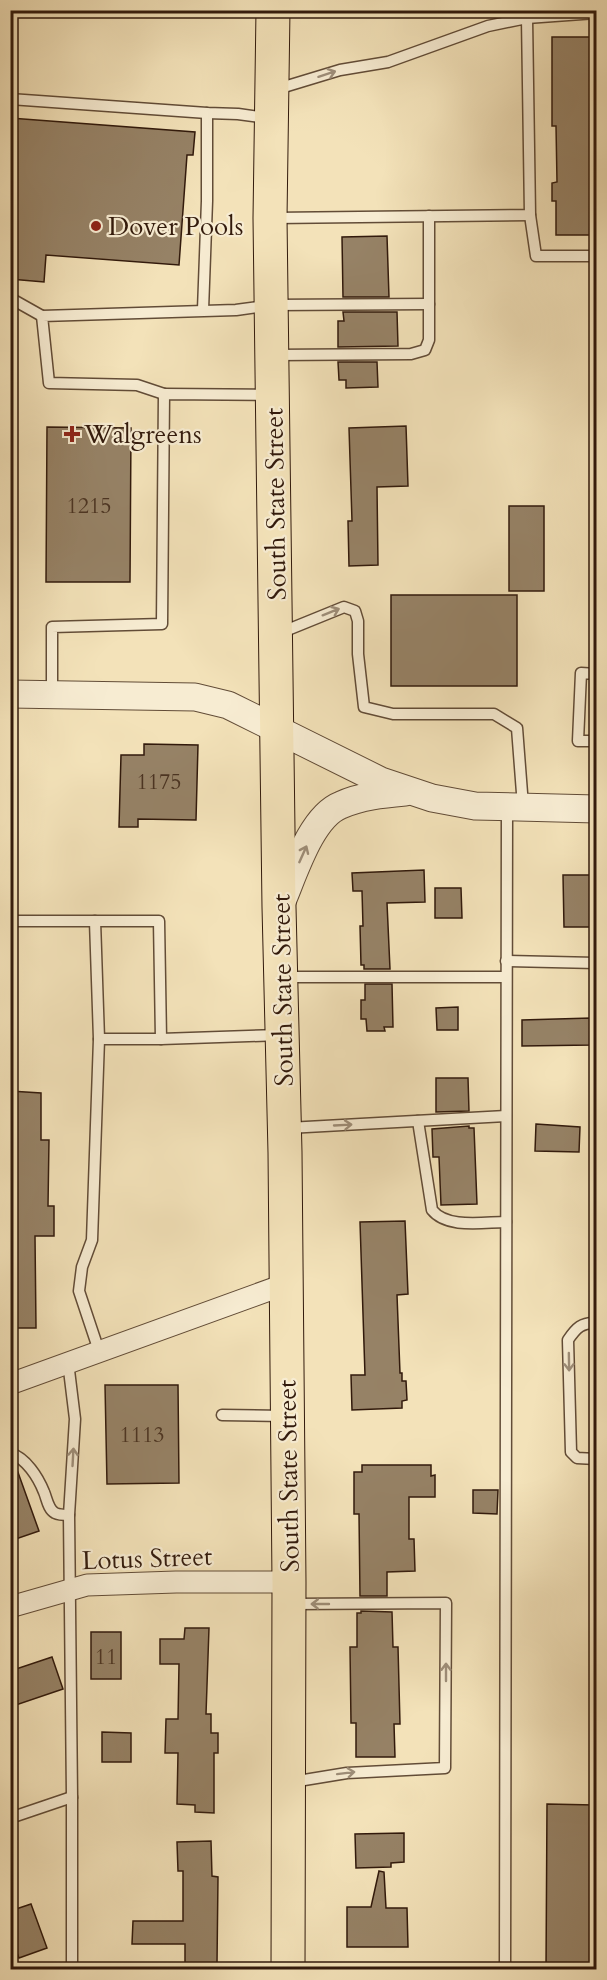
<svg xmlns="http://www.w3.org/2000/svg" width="607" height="1980" font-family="Cardo,serif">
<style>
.building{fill:#968266;stroke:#321a0c;stroke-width:1.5}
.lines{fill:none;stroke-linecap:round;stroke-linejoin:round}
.service-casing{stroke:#624c37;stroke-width:13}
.minor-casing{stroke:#624c37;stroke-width:23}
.tertiary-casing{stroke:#624c37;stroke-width:29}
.primary-casing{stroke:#321a0c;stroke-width:35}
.service{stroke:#f7ecd2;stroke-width:10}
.minor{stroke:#f7ecd2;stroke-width:21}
.tertiary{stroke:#f7ecd2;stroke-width:27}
.primary{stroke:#f3e2b9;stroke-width:33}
.oneway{stroke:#9e8e79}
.poi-dot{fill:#8f2418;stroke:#f7ecd2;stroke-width:2}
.labels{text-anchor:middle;stroke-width:4.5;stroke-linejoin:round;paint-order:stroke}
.number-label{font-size:22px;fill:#4b3422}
.poi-label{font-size:26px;fill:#321a0c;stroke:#f7ecd2;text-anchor:start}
.street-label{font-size:26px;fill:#321a0c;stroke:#f7ecd2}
</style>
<rect width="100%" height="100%" fill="#f3e2b9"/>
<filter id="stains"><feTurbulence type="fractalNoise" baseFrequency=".00333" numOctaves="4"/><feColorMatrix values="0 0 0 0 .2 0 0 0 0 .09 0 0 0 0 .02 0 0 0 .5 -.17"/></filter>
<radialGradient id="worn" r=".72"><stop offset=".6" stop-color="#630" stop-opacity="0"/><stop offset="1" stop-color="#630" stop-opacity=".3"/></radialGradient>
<g class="building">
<polygon points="552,37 597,37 597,235 556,235 556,201 552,201 552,183 557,182 556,126 552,126"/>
<polygon points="10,118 195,132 193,155 187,155 179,265 46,255 44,282 10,279"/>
<polygon points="387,236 389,297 343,297 342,237"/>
<polygon points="343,312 397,312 398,346 338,347 338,321 344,321"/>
<polygon points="338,362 377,362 378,387 346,388 346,380 339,380"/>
<polygon points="406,426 408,486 377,487 378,565 349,566 348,521 352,521 349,428"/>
<polygon points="47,427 131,428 130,582 46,582"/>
<rect x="509" y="506" width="35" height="85"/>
<rect x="391" y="595" width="126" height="91"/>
<polygon points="144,744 198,745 196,820 138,819 138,827 119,827 121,755 144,755"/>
<polygon points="424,870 425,902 387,903 390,969 364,969 364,965 361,965 360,926 363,926 362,891 353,891 352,873"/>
<polygon points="563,875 597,875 597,927 564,927"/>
<polygon points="435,888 461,888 462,918 435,918"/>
<polygon points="365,984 392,984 393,1027 384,1027 385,1031 367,1031 366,1019 361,1019 361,1000 365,1000"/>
<polygon points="458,1007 458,1030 437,1030 436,1008"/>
<polygon points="591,1018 592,1045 522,1046 522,1020"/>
<polygon points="436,1078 468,1078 469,1111 436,1112"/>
<polygon points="10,1091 41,1093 41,1140 49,1140 48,1206 54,1206 54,1236 35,1236 36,1328 10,1328"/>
<polygon points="536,1124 580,1127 579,1152 535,1151"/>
<polygon points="469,1126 469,1128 474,1128 477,1204 441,1205 439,1157 433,1157 432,1129"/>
<polygon points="405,1221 408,1294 397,1295 400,1373 402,1373 402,1381 406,1381 407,1400 402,1401 402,1408 352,1410 351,1375 365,1375 360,1222"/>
<polygon points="105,1385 178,1385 179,1483 107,1484"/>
<polygon points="10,1461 15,1464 39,1531 10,1541"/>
<polygon points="362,1465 431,1465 431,1476 435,1475 435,1497 409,1497 409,1539 414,1539 415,1571 387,1572 387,1596 360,1596 359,1514 354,1514 354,1472 362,1472"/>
<polygon points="473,1490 498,1490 497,1514 473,1513"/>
<polygon points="361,1611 392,1612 393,1647 398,1647 400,1724 394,1724 395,1757 356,1757 356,1723 351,1723 350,1647 357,1647 357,1613 361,1613"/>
<polygon points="185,1628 209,1628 206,1714 211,1714 211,1733 218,1733 218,1753 214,1753 214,1813 195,1812 195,1805 177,1804 178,1753 165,1753 166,1719 178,1719 179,1664 160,1664 160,1639 184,1639"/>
<rect x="91" y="1632" width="30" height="47"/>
<polygon points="52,1657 63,1689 10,1707 10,1671"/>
<polygon points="102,1732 131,1733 131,1762 102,1762"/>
<polygon points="547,1804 594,1805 593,1970 546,1970"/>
<polygon points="404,1833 404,1862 391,1863 391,1867 356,1868 355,1834"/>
<polygon points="211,1841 212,1876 218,1877 217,1963 185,1963 185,1944 132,1944 133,1921 183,1921 183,1871 178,1871 177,1842"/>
<polygon points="379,1871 384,1872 386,1908 407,1908 408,1947 347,1947 347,1907 371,1907"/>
<polygon points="31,1904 47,1948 19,1958 10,1934 10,1911"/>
</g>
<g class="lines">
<defs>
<g id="service">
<polyline points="527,18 596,13"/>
<polyline points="10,99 207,113 238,114 267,118"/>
<polyline points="530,215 536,256 596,256"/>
<polyline points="274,218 530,215 527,18 488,26 388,62 340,70 274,90"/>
<polyline points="10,298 42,316"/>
<polyline points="203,310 207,201 207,113"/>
<polyline points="275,355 411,354 425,350 429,340 429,216"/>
<polyline points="164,394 137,385 49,383 42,316 236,310 272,305 429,304"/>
<polyline points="280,633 344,607 355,611 358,621 358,654 364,707 393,714 494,714 517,728 523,806"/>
<polyline points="596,674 581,673 578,741 596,741"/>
<polyline points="52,694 52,627 162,624 164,394 270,395"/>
<polyline points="10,921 159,921 161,1039"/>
<polyline points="95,921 99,1039"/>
<polyline points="506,961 596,963"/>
<polyline points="285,977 506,977"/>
<path d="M418 1121 432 1210C447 1229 484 1222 506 1222"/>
<polyline points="288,1128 506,1116"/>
<path d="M596 1323C582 1322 576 1328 568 1340L571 1452 577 1458 596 1459"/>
<polyline points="99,1351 79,1291 82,1267 92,1240 99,1039 161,1039 280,1035"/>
<polyline points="68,1362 75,1419 69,1515 72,1797 72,1970"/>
<polyline points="222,1415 284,1416"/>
<path d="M10 1453C26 1458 38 1477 44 1492 47 1499 48 1509 55 1513 59 1515 65 1515 69 1515"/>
<polyline points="292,1604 446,1603 445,1768 347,1773 292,1782"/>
<polyline points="10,1818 72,1797"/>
<polyline points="505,1970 507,808"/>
</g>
<g id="minor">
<polyline points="10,1384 286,1284"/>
<polyline points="10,1607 87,1585 176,1582 289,1582"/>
</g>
<g id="tertiary">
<polyline points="10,694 195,697 228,705 381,781 432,798 475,806 596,809"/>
<path d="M280 906C293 877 310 817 341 805 361 796 383 794 405 792"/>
</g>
<polyline id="primary" points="273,10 270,218 279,907 285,1152 289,1582 288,1970"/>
</defs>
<use href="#service" class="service-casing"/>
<use href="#minor" class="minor-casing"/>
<use href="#tertiary" class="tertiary-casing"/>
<use href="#primary" class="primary-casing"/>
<use href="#service" class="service"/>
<use href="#minor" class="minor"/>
<use href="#tertiary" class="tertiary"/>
<use href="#primary" class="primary"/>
</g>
<defs><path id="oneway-shaft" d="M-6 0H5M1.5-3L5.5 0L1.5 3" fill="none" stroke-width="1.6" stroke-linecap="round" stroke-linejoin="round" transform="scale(1.5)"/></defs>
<g class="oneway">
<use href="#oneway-shaft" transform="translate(327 74) rotate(-18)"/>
<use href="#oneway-shaft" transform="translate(331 612) rotate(-22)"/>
<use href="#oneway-shaft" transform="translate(303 854) rotate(-66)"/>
<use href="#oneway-shaft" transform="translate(343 1125) rotate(-3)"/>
<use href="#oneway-shaft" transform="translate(569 1362) rotate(89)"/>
<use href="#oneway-shaft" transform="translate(73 1457) rotate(-87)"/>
<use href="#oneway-shaft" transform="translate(320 1604) rotate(180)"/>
<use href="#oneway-shaft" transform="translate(446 1672) rotate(-90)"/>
<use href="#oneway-shaft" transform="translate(346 1773) rotate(-7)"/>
</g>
<g class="poi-dot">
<circle cx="96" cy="226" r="6"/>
<path d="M69 425h6v6h6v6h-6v6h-6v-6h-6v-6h6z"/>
</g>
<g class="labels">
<g class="number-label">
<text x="89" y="513">1215</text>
<text x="159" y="789">1175</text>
<text x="142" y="1442">1113</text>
<text x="106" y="1664">11</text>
</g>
<g class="poi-label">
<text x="108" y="235">Dover Pools</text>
<text x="84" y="443">Walgreens</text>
</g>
<g class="street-label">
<text transform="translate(275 504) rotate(-91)" y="9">South State Street</text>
<text transform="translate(282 990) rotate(-91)" y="9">South State Street</text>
<text transform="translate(288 1476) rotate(-91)" y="9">South State Street</text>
<text transform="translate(147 1558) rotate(-2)" y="9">Lotus Street</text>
</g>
</g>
<rect width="607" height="1980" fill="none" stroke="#f3e2b9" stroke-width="36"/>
<rect x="12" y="12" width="583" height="1956" fill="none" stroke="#321a0c" stroke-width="3"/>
<rect x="18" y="18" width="571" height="1944" fill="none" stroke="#321a0c" stroke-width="1.5"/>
<rect width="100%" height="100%" filter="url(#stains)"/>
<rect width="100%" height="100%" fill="url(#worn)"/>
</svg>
